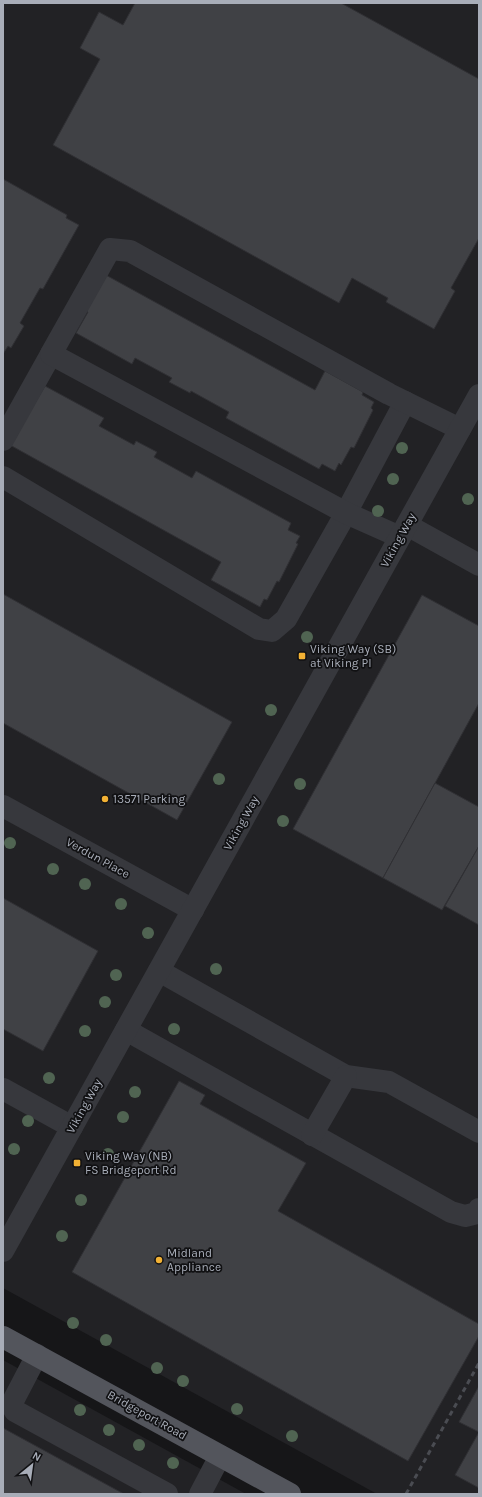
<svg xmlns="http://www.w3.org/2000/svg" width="482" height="1497" font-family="Karla,sans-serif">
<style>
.built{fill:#222225}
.building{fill:#404145;stroke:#303034}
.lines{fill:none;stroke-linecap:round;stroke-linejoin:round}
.minor{stroke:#37383d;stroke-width:22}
.major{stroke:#53555c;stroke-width:22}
.rail{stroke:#4a4c52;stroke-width:3;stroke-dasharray:5 4;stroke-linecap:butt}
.tree{fill:#506452}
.poi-dot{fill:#f2b134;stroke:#111113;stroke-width:1.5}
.labels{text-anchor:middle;stroke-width:3.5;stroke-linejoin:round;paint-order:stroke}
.street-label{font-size:12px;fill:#a8adb8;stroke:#111113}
.poi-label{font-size:12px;fill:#a8adb8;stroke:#111113;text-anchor:start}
</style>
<rect width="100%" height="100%" fill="#161618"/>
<g class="built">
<polygon points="3,3 479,3 479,1494 377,1494 3,1288"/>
<polygon points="3,1360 246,1494 3,1494"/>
</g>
<g class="building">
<polygon points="135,3 341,3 479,79 479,238 451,288 455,291 434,329 386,302 388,298 352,278 339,303 53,145 100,59 80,48 99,12 123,25"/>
<polygon points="3,179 67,215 66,218 79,225 43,289 40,288 20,323 24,326 11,348 8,346 3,354"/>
<polygon points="104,274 315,390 325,371 363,392 362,395 374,402 371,408 373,410 354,448 351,447 341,465 339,463 335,471 322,464 319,469 226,418 229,412 191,391 190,393 169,382 172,378 135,358 132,364 76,333 88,312 85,310"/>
<polygon points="45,386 104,418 99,426 134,445 136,441 157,452 154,457 192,478 196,471 291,523 288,530 300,536 296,543 298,544 279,582 277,581 267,600 264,599 260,607 211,580 221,562 10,445"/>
<polygon points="3,594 232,722 177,820 3,723"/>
<polygon points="422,595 479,626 479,703 383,878 293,829"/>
<polygon points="435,783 479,807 479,846 442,910 383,878"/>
<polygon points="479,846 479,925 445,906"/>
<polygon points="3,898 98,951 43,1051 3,1029"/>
<polygon points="179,1081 205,1095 200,1104 306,1163 278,1211 479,1324 479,1336 408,1461 72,1272"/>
<polygon points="479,1386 479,1488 455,1475 479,1432 459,1422"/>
<polygon points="3,1428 124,1494 3,1494"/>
</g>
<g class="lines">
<g class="minor">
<polyline points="3,440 51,354"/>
<polyline points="3,477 259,629 272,631 286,619 346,513 405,402"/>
<polyline points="407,525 479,565"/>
<polyline points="400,537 346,513 51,354 110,249 130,251 389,394 460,429"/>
<polyline points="3,806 193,910"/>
<polyline points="159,971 346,1076 389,1082 479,1132"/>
<polyline points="126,1030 451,1212 465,1216 477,1213 479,1209"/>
<polyline points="3,1089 72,1127"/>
<polyline points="312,1135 346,1076"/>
<polyline points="3,1251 479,395"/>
<polyline points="37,1355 13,1401 12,1406 15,1411 167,1494"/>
<polyline points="200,1494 220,1456"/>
</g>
<polyline class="major" points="3,1337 290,1494"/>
<polyline class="rail" points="406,1494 479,1363"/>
</g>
<g class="tree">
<circle cx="402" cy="448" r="6"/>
<circle cx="393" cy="479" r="6"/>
<circle cx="468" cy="499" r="6"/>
<circle cx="378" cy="511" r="6"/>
<circle cx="307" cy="637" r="6"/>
<circle cx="271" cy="710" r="6"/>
<circle cx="219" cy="779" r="6"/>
<circle cx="300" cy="784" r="6"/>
<circle cx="283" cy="821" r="6"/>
<circle cx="10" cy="843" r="6"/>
<circle cx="53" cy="869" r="6"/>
<circle cx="85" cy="884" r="6"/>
<circle cx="121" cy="904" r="6"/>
<circle cx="148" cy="933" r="6"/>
<circle cx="216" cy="969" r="6"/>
<circle cx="116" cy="975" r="6"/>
<circle cx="105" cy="1002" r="6"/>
<circle cx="174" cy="1029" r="6"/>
<circle cx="85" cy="1031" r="6"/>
<circle cx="49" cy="1078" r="6"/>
<circle cx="135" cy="1092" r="6"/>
<circle cx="123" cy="1117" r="6"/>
<circle cx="28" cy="1121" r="6"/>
<circle cx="14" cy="1149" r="6"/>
<circle cx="108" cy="1154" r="6"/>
<circle cx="81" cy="1200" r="6"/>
<circle cx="62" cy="1236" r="6"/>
<circle cx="73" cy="1323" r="6"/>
<circle cx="106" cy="1340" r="6"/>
<circle cx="157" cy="1368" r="6"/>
<circle cx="183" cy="1381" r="6"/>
<circle cx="237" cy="1409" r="6"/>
<circle cx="80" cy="1410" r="6"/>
<circle cx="109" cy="1430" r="6"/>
<circle cx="292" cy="1436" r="6"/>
<circle cx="139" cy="1445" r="6"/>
<circle cx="173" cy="1463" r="6"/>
</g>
<g class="poi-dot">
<rect x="298" y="652" width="8" height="8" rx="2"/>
<circle cx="105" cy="799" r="4"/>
<rect x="73" y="1159" width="8" height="8" rx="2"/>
<circle cx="159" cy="1260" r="4"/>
</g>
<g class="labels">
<g class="street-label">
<text transform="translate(398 540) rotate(-61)" y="4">Viking Way</text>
<text transform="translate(241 823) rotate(-61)" y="4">Viking Way</text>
<text transform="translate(98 858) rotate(29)" y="4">Verdun Place</text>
<text transform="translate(84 1106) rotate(-61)" y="4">Viking Way</text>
<text transform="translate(147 1415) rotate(29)" y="4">Bridgeport Road</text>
</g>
<g class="poi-label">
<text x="310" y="653">Viking Way (SB)<tspan x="310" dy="14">at Viking Pl</tspan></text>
<text x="113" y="803">13571 Parking</text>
<text x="85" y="1160">Viking Way (NB)<tspan x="85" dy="14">FS Bridgeport Rd</tspan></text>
<text x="167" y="1257">Midland<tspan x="167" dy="14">Appliance</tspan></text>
</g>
</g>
<rect width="482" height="1497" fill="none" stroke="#a8adb8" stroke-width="8"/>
<g transform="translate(32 1465) rotate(29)" stroke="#111113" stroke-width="3" paint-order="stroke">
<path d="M0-3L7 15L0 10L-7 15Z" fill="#a8adb8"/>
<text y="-6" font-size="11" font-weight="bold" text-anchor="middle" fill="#a8adb8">N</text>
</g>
</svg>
